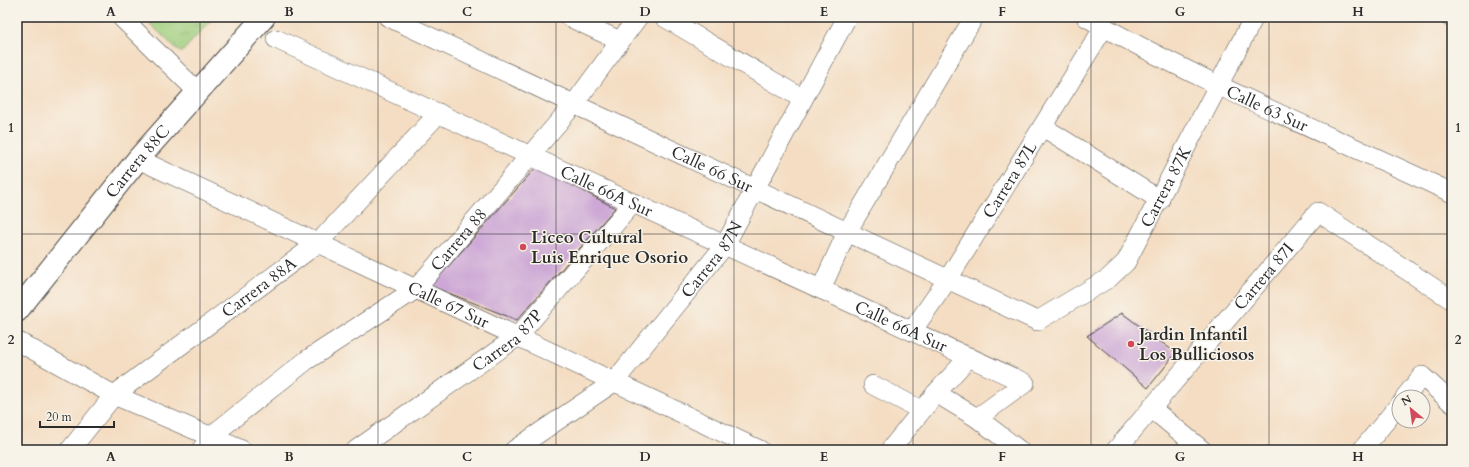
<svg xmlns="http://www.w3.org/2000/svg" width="1469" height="467" font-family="Cardo,serif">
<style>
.grass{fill:url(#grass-tufts);stroke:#647c53}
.building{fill:#cda8d6}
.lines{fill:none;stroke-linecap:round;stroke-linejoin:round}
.street-casing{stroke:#494642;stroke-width:20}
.secondary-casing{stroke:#494642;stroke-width:24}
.street{stroke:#fff;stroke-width:19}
.secondary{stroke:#fff;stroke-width:22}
.grid{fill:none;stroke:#2b2b2b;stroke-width:1;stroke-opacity:0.55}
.poi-dot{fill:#d1495b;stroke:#f7f3e8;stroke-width:1.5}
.labels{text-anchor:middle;stroke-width:3;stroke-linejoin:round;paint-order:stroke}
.street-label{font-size:17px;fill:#2b2b2b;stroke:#f7f3e8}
.poi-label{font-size:17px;font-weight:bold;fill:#2b2b2b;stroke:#f7f3e8;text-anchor:start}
.neatline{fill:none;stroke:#2b2b2b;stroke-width:1.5}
.grid-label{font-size:13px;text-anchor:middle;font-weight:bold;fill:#2b2b2b}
</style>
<defs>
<pattern id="grass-tufts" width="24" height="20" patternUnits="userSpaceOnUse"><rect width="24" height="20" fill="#9ecd7b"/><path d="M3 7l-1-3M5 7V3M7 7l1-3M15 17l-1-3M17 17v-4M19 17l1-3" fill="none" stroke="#88b06a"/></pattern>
</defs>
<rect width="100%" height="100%" fill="#f7f3e8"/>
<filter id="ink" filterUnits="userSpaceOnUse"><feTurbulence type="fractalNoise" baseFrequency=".025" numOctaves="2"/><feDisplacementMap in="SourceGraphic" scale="8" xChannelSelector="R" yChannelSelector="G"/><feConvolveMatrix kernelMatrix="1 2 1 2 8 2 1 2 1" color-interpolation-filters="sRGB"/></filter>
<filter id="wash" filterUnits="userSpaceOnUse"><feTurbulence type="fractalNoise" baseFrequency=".012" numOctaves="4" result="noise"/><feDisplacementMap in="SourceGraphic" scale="16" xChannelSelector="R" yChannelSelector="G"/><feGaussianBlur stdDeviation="0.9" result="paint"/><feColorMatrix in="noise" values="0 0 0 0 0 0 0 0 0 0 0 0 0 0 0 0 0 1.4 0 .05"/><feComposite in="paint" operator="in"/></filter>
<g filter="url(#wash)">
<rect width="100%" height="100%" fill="#f4ddc2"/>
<polygon class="grass" points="143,17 214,17 181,53"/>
<g id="blocks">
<g class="building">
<polygon points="537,166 615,208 517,320 431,286"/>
<polygon points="1122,313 1176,353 1148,388 1087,336"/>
</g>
</g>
</g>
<g filter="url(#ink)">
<use href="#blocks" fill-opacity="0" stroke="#494642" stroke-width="1"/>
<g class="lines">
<defs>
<g id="street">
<polyline points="121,17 197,91"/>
<path id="s1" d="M388 17 1037 321 1109 278 1126 262 1254 17"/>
<polyline points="569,17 620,41"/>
<polyline points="664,17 803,99"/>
<path id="s2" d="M1086 17C1204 84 1330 135 1452 193"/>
<polyline points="1450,17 1452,18"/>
<path id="s3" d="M276 39 1025 383 977 418"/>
<polyline points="1043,127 1160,200"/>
<path id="s4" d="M138 159 760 450"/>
<polyline points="821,289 847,232 974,17"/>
<path id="s5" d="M912 331 948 279 1104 27"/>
<polyline points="17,341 114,395 242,450"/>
<polyline points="873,385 921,410"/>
<polyline points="936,393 977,418 1019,450"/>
<polyline points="1405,397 1422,376 1452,403"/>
<polyline points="1151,408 1202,450"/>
<path id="s6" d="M70 450 114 395 318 243 439 113"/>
<path id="s7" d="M201 450 211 436 307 360 416 289 574 104 638 17"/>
<path id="s8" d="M356 450 517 337 633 203"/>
<path id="s9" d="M514 450 614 382 725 245 847 17"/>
<polyline points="890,450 936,393 969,357"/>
<path id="s10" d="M1116 450 1318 212 1452 300"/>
<polyline points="1362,450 1399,405"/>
</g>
<g id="secondary">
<path id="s11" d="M17 311 138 159 264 17"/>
</g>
</defs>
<use href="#street" class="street-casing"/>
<use href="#secondary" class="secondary-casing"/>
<use href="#street" class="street"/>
<use href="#secondary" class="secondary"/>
</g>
</g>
<path class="grid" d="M200 17V450M378 17V450M556 17V450M734 17V450M913 17V450M1091 17V450M1269 17V450M17 234H1452"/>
<g class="poi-dot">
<circle cx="523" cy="247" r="4"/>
<circle cx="1131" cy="344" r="4"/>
</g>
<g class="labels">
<g class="street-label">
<text dy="6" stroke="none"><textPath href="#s2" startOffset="203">Calle 63 Sur</textPath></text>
<text dy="6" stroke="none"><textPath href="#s11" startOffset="192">Carrera 88C</textPath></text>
<text dy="6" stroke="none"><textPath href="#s1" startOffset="358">Calle 66 Sur</textPath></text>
<text dy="6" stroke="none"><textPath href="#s5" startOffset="180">Carrera 87L</textPath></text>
<text dy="6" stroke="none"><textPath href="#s1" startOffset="909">Carrera 87K</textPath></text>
<text dy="6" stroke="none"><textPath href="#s3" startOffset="364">Calle 66A Sur</textPath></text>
<text dy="6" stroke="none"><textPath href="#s7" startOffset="335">Carrera 88</textPath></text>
<text dy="6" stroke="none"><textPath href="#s9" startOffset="278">Carrera 87N</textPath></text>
<text dy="6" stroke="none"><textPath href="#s10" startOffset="228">Carrera 87I</textPath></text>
<text dy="6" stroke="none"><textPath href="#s6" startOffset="251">Carrera 88A</textPath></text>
<text dy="6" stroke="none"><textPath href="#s4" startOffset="343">Calle 67 Sur</textPath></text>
<text dy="6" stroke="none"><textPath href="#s3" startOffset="688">Calle 66A Sur</textPath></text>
<text dy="6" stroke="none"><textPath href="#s8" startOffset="187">Carrera 87P</textPath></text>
</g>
<g class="poi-label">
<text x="531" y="243">Liceo Cultural<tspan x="531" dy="20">Luis Enrique Osorio</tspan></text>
<text x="1139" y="340">Jardin Infantil<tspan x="1139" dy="20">Los Bulliciosos</tspan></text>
</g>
</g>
<rect width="1469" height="467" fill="none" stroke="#f7f3e8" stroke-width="44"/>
<g transform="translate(1411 409) rotate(331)"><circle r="19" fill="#f7f3e8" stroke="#a5a39c"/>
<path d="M0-3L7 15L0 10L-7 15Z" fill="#d1495b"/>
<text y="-6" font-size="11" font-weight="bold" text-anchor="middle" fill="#2b2b2b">N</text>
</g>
<path d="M40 421v6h74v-6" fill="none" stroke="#2b2b2b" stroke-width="2"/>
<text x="46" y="421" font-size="12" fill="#2b2b2b" stroke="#f7f3e8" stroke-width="3" paint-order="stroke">20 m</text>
<rect x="22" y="22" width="1425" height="423" class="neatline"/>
<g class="grid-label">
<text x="111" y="16">A</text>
<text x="289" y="16">B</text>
<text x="467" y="16">C</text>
<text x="645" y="16">D</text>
<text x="824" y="16">E</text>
<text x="1002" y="16">F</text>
<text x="1180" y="16">G</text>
<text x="1358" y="16">H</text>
<text x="11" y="132">1</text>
<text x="1458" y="132">1</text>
<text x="11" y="344">2</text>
<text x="1458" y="344">2</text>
<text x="111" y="461">A</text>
<text x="289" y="461">B</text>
<text x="467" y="461">C</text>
<text x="645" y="461">D</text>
<text x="824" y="461">E</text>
<text x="1002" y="461">F</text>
<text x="1180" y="461">G</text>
<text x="1358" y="461">H</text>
</g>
</svg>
